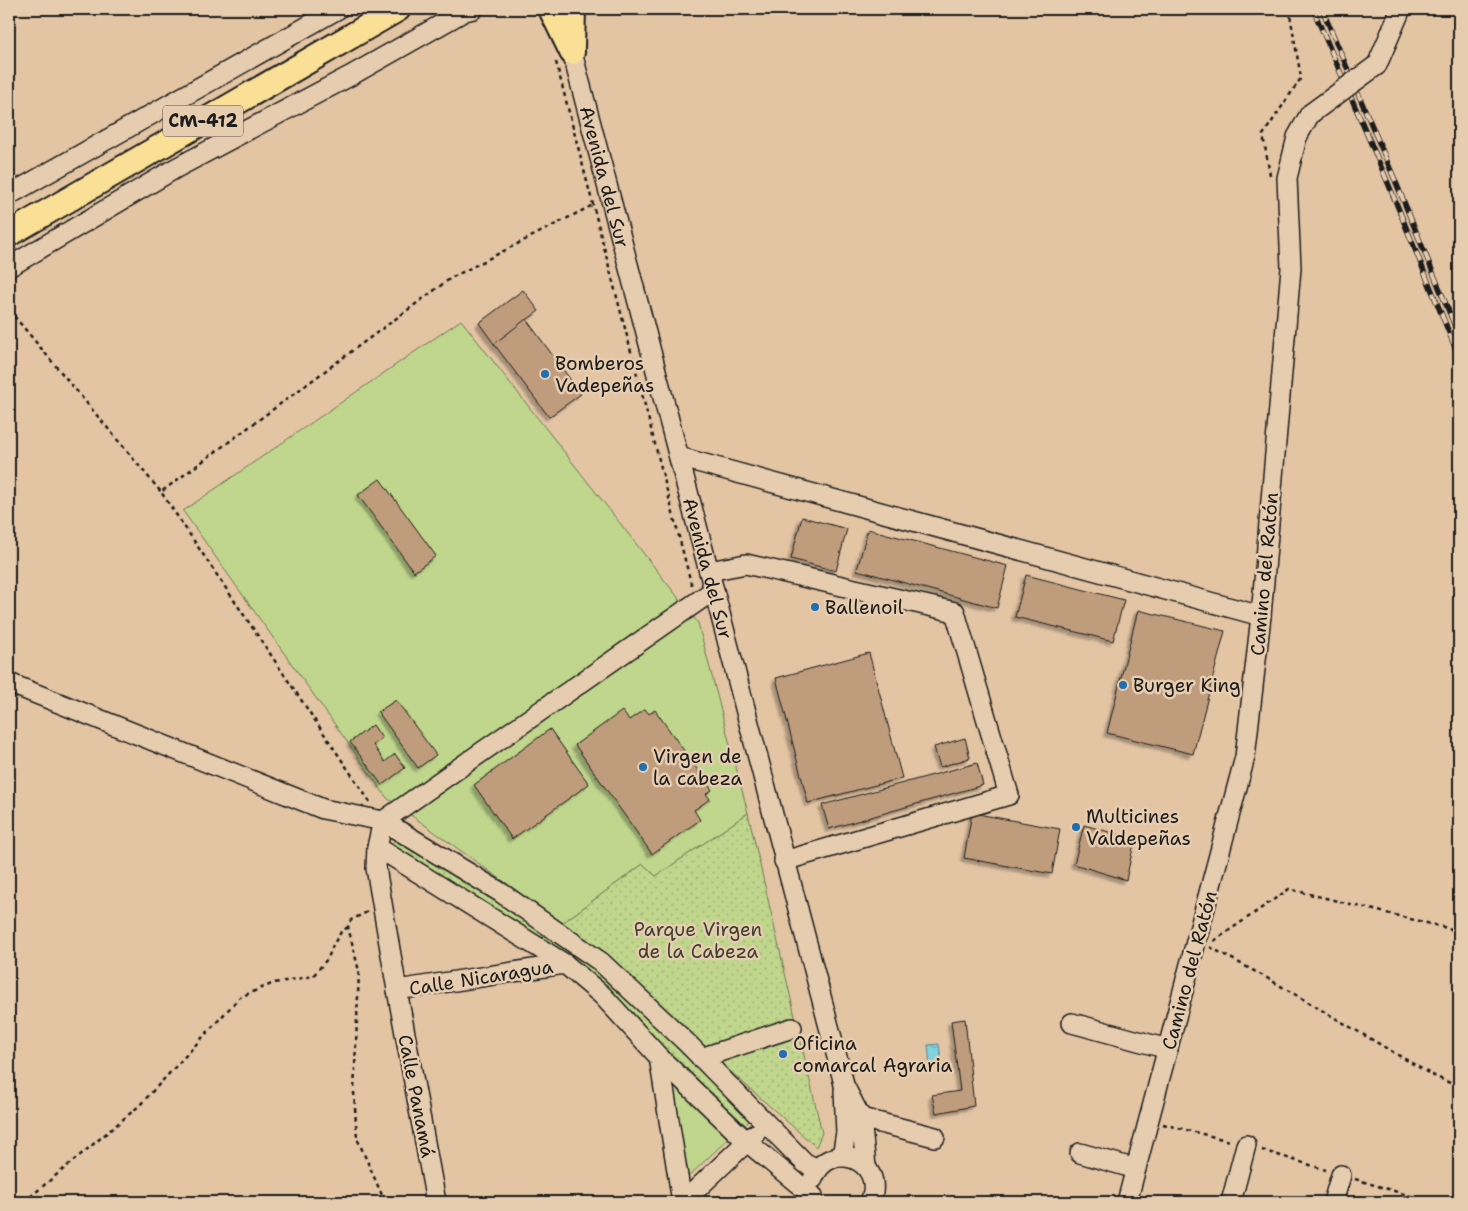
<svg xmlns="http://www.w3.org/2000/svg" width="1468" height="1211" font-family="'Shantell Sans',sans-serif">
<style>
.grass{fill:url(#grass-dots);stroke:#6e7954}
.garden{fill:#bfd68c;stroke:#6e7954}
.water{fill:url(#water-ripples);stroke:#598990}
.building{fill:#bf9d7b;stroke:#1c1c1c;filter:url(#shadow)}
.lines{fill:none;stroke-linecap:round;stroke-linejoin:round}
.minor-casing{stroke:#1c1c1c;stroke-width:22}
.major-casing{stroke:#1c1c1c;stroke-width:28}
.path{stroke:#1c1c1c;stroke-width:2.5;stroke-dasharray:4 4;stroke-linecap:butt}
.minor{stroke:#e7cdaf;stroke-width:19}
.major{stroke:#fadf96;stroke-width:24}
.rail-casing{stroke:#1c1c1c;stroke-width:5.5}
.rail{stroke:#e7cdaf;stroke-width:4;stroke-dasharray:11;stroke-linecap:butt}
.minor-bridge-casing{stroke:#1c1c1c;stroke-width:22;stroke-linecap:butt}
.minor-bridge{stroke:#e7cdaf;stroke-width:19}
.poi-dot{fill:#1f6fb2;stroke:#e7cdaf;stroke-width:2}
.labels{text-anchor:middle;stroke-width:5;stroke-linejoin:round;paint-order:stroke}
.shield{fill:#e7cdaf;stroke:#595148;stroke-width:1}
.shield-label{font-size:18px;font-weight:bold;fill:#1c1c1c}
.street-label{font-size:19px;fill:#1c1c1c;stroke:#e7cdaf}
.poi-label{font-size:19px;fill:#1c1c1c;stroke:#e7cdaf;text-anchor:start}
.park-label{font-size:19px;fill:#3d4132;stroke:#e7cdaf}
</style>
<defs>
<pattern id="grass-dots" width="8" height="8" patternUnits="userSpaceOnUse" patternTransform="scale(1.25)"><rect width="8" height="8" fill="#bfd68c"/><path d="M2 2h.1M6 6h.1" fill="none" stroke="#a4b778" stroke-width="1.8" stroke-linecap="round"/></pattern>
<pattern id="water-ripples" width="26" height="14" patternUnits="userSpaceOnUse" patternTransform="scale(1.25)"><rect width="26" height="14" fill="#82d2de"/><path d="M2 4q2-2 4 0t4 0M15 11q2-2 4 0t4 0" fill="none" stroke="#70b4be"/></pattern>
<filter id="shadow"><feDropShadow dx="-3.5" dy="3.5" stdDeviation="1" flood-color="#0004"/></filter>
</defs>
<rect width="100%" height="100%" fill="#e3c5a4"/>
<filter id="ink" filterUnits="userSpaceOnUse"><feTurbulence type="fractalNoise" baseFrequency=".02" numOctaves="2"/><feDisplacementMap in="SourceGraphic" scale="10" xChannelSelector="R" yChannelSelector="G"/><feConvolveMatrix kernelMatrix="1 2 1 2 8 2 1 2 1" color-interpolation-filters="sRGB"/></filter>
<g filter="url(#ink)">
<g class="grass">
<polygon points="748,813 822,1133 816,1147 562,923 643,864 656,876"/>
<polygon points="396,837 475,886 585,961 628,998 675,1046 752,1118 745,1125 586,974 520,925 391,847"/>
</g>
<g class="garden">
<polygon points="461,320 698,623 748,813 656,876 643,864 562,923 387,798 183,511"/>
<polygon points="670,1075 731,1136 686,1179"/>
</g>
<polygon class="water" points="939,1044 942,1064 930,1066 928,1045"/>
<g class="building">
<polygon points="523,290 539,311 494,344 479,323"/>
<polygon points="526,319 581,394 549,417 494,344"/>
<polygon points="380,479 436,556 414,572 358,495"/>
<polygon points="802,517 847,529 836,571 791,559"/>
<polygon points="868,529 1008,566 997,608 857,570"/>
<polygon points="1026,575 1124,600 1113,641 1015,617"/>
<polygon points="1138,610 1225,631 1193,754 1107,733"/>
<polygon points="869,653 902,778 808,803 776,678"/>
<polygon points="396,700 436,755 418,768 378,712"/>
<polygon points="645,709 649,714 655,710 712,790 706,794 710,799 694,810 700,820 652,854 575,745 622,711 629,720"/>
<polygon points="373,725 382,738 373,745 385,762 395,754 405,768 382,785 350,742"/>
<polygon points="550,729 589,784 512,839 474,785"/>
<polygon points="965,738 970,758 940,767 934,747"/>
<polygon points="977,763 983,785 829,829 822,805"/>
<polygon points="972,813 1060,829 1052,874 964,858"/>
<polygon points="1084,825 1135,839 1126,880 1074,864"/>
<polygon points="965,1019 974,1106 936,1113 932,1095 960,1091 951,1021"/>
</g>
<g class="lines">
<defs>
<g id="minor">
<path id="s1" d="M572 52 842 1076 844 1085 861 1118 866 1167"/>
<polyline points="1377,65 1401,9"/>
<polyline points="9,195 338,9"/>
<polyline points="9,267 176,168 350,76 465,11 473,9"/>
<polyline points="679,457 1261,616"/>
<polyline points="709,571 746,564 955,612 1009,795 784,861"/>
<polyline points="714,590 383,821 377,847 565,964 602,995 659,1057 747,1142 813,1196"/>
<polyline points="9,683 323,809 383,821 500,892 601,962 687,1043 805,1163 818,1169"/>
<polyline points="377,847 376,868 397,990 436,1202"/>
<polyline points="397,990 565,964"/>
<polyline points="1072,1023 1168,1049"/>
<polyline points="659,1057 682,1202"/>
<polyline points="701,1058 792,1028"/>
<polyline points="861,1118 935,1137"/>
<polyline points="1080,1153 1136,1169"/>
<polyline points="842,1157 846,1132 844,1091"/>
<path d="M813 1179C828 1137 888 1160 870 1202"/>
<polyline points="683,1202 755,1134"/>
<polyline points="1127,1202 1245,757 1261,616 1291,268 1287,178 1297,137 1310,114"/>
<polyline points="1231,1202 1246,1145"/>
<polyline points="1333,1202 1341,1175"/>
</g>
<g id="major">
<polyline points="551,9 572,52"/>
<polyline points="572,48 573,9"/>
<polyline points="9,234 398,9"/>
</g>
</defs>
<use href="#minor" class="minor-casing"/>
<use href="#major" class="major-casing"/>
<g class="path">
<polyline points="556,62 692,587"/>
<polyline points="1270,175 1263,135 1301,78 1289,9"/>
<polyline points="9,310 161,492"/>
<polyline points="370,802 161,492 451,278 593,205"/>
<polyline points="367,912 351,920 348,927 359,971 354,1092 357,1138 385,1202"/>
<polyline points="1214,941 1289,889 1459,931"/>
<polyline points="1210,947 1267,978 1432,1075 1459,1087"/>
<polyline points="1163,1124 1230,1141"/>
<polyline points="1262,1150 1326,1170"/>
<polyline points="1355,1179 1430,1202"/>
<polyline points="24,1202 139,1106 240,997 274,983 313,976 328,958 333,945 341,932 348,927"/>
</g>
<use href="#minor" class="minor"/>
<use href="#major" class="major"/>
<defs>
<g id="rail">
<polyline points="1313,9 1388,183 1459,357"/>
<polyline points="1322,9 1395,180 1459,336"/>
</g>
</defs>
<use href="#rail" class="rail-casing"/>
<use href="#rail" class="rail"/>
<defs>
<polyline id="minor-bridge" points="1310,114 1377,65"/>
</defs>
<use href="#minor-bridge" class="minor-bridge-casing"/>
<use href="#minor-bridge" class="minor-bridge"/>
</g>
</g>
<g class="poi-dot">
<circle cx="545" cy="374" r="5"/>
<circle cx="815" cy="607" r="5"/>
<circle cx="1123" cy="685" r="5"/>
<circle cx="643" cy="767" r="5"/>
<circle cx="1076" cy="827" r="5"/>
<circle cx="783" cy="1054" r="5"/>
</g>
<g class="labels">
<rect class="shield" x="163" y="105.5" width="80" height="31" rx="4"/>
<g class="shield-label">
<text x="203" y="127">CM-412</text>
</g>
<g class="street-label">
<text dy="7" stroke="none"><textPath href="#s1" startOffset="129">Avenida del Sur</textPath></text>
<text dy="7" stroke="none"><textPath href="#s1" startOffset="534">Avenida del Sur</textPath></text>
<text transform="translate(1264 574) rotate(-85)" y="7">Camino del Ratón</text>
<text transform="translate(1189 970) rotate(-75)" y="7">Camino del Ratón</text>
<text transform="translate(481 977) rotate(-9)" y="7">Calle Nicaragua</text>
<text transform="translate(417 1096) rotate(79)" y="7">Calle Panamá</text>
</g>
<g class="poi-label">
<text x="555" y="370">Bomberos<tspan x="555" dy="22">Vadepeñas</tspan></text>
<text x="825" y="614">Ballenoil</text>
<text x="1133" y="692">Burger King</text>
<text x="653" y="763">Virgen de<tspan x="653" dy="22">la cabeza</tspan></text>
<text x="1086" y="823">Multicines<tspan x="1086" dy="22">Valdepeñas</tspan></text>
<text x="793" y="1050">Oficina<tspan x="793" dy="22">comarcal Agraria</tspan></text>
</g>
<g class="park-label">
<text x="698" y="936">Parque Virgen<tspan x="698" dy="22">de la Cabeza</tspan></text>
</g>
</g>
<rect width="1468" height="1211" fill="none" stroke="#e7cdaf" stroke-width="30"/>
<rect x="15" y="15" width="1438" height="1181" fill="none" stroke="#1c1c1c" stroke-width="2" filter="url(#ink)"/>
</svg>
